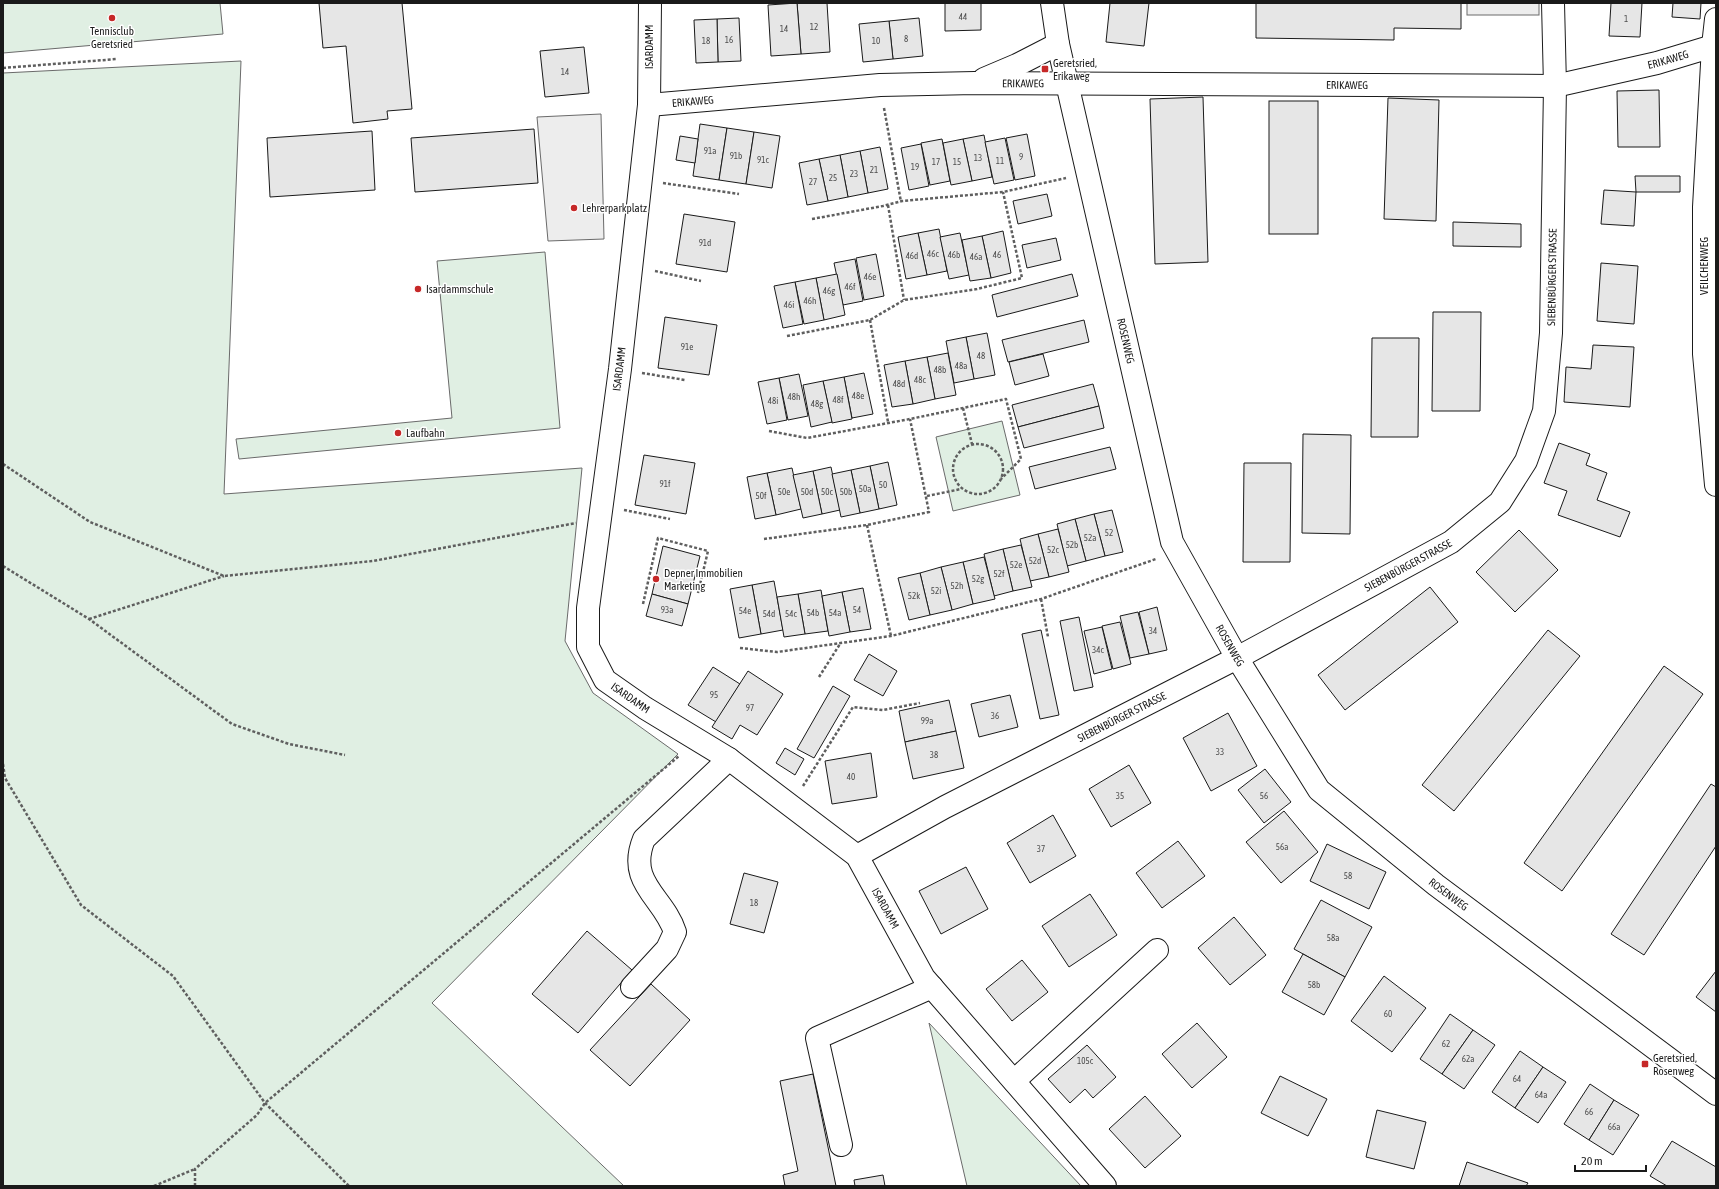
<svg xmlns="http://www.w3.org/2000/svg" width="1719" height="1189" font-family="'Asap Condensed',sans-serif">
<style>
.green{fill:#e0efe3;stroke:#6a6a6a}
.parking{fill:#ededed;stroke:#6a6a6a}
.building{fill:#e6e6e6;stroke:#1a1a1a}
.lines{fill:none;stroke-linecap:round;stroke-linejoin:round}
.minor-casing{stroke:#1a1a1a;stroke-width:24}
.path{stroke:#5f5f5f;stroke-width:2.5;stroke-dasharray:3 2;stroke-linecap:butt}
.minor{stroke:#fff;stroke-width:22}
.poi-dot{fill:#c62828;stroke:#fff;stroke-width:1.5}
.labels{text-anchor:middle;stroke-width:3;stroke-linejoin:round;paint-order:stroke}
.number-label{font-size:9px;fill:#4d4d4d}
.poi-label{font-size:11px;fill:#1a1a1a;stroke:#fff;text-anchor:start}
.street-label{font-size:11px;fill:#1a1a1a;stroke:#fff}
</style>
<rect width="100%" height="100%" fill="#fff"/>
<g class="green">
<polygon points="3,3 220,3 223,34 3,53"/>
<polygon points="241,61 224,494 582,468 565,641 593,693 678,754 432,1003 624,1186 3,1186 3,73"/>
<polygon points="545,252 560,428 239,459 236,439 452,418 437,261"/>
<polygon points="1002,421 1020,495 953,511 936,437"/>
<polygon points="929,1023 1081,1186 967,1186"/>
</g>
<g class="parking">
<rect x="1467" y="3" width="72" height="12"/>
<polygon points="601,114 604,239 548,241 537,117"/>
</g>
<g class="building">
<polygon points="319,3 402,3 412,109 387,111 388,119 353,123 346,46 323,48"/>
<polygon points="797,3 827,3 830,52 801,54"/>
<polygon points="797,3 801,54 771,56 768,5"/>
<polygon points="945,3 981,3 981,30 945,31"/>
<polygon points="1110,3 1149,3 1144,46 1106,42"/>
<polygon points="1256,3 1461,3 1461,29 1394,28 1394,40 1256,38"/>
<polygon points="1611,3 1642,3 1640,37 1609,36"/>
<polygon points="1673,3 1701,3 1700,19 1672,17"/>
<polygon points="739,18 741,61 718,62 717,19"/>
<polygon points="919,18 923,56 893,59 889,21"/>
<polygon points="717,19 718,62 696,63 694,20"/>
<polygon points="889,21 893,59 863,62 859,24"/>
<polygon points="584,47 589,93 545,97 540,51"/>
<polygon points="1659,90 1660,147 1618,147 1617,91"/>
<polygon points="1203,97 1208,262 1155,264 1150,99"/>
<polygon points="1388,98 1439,100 1436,221 1384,219"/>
<rect x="1269" y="101" width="49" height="133"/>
<polygon points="700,124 727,128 719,180 693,176"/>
<polygon points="727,128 754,132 746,184 719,180"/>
<polygon points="534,129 538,183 415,192 411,138"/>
<polygon points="372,131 375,190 270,197 267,138"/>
<polygon points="754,132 780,136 772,188 746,184"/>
<polygon points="1027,134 1035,176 1015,180 1006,138"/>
<polygon points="984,135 992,177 972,181 963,139"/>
<polygon points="680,136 698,139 695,163 676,160"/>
<polygon points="1005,138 1014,180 994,184 985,142"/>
<polygon points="942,139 950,181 930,185 921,143"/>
<polygon points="963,139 972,181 951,185 943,143"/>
<polygon points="921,144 929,186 909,190 901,148"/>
<polygon points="880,147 888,189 868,193 860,151"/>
<polygon points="860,151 868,193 848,197 840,155"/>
<polygon points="840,155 848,197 828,201 819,159"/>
<polygon points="819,159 828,201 807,205 799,163"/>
<polygon points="1635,176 1680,176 1680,192 1636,192"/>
<polygon points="1604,190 1636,192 1634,226 1601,224"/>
<polygon points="1047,194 1052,216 1018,224 1013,201"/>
<polygon points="684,214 735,222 727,272 676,264"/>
<polygon points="1453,222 1521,224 1521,247 1453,246"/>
<polygon points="939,229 947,271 927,275 918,233"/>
<polygon points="1003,231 1011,273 991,278 982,236"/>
<polygon points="918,233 927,275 906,279 898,237"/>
<polygon points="960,233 969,275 949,279 940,237"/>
<polygon points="982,236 991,278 970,281 962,240"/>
<polygon points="1056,238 1061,260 1027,268 1022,245"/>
<polygon points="876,254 884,296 864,300 856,258"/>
<polygon points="855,259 863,301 843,305 834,263"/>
<polygon points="1601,263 1638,266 1634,324 1597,321"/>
<polygon points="837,274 845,315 824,320 816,278"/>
<polygon points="1072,274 1078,296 997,317 992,295"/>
<polygon points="816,278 824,320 804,324 795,282"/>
<polygon points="795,282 803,324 783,328 774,286"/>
<polygon points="1433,312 1481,312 1480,411 1432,411"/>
<polygon points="665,317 717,325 709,375 658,368"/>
<polygon points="1084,320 1089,342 1008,362 1002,340"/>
<polygon points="987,333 995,375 974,379 966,337"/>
<polygon points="966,337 974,379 954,383 946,341"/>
<polygon points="1372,338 1419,338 1418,437 1371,437"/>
<polygon points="1593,345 1634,347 1630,407 1564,402 1566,367 1591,369"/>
<polygon points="948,353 956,395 935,399 927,357"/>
<polygon points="1043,354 1049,376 1015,385 1009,362"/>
<polygon points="927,357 935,399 913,404 905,361"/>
<polygon points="905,361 913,404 892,407 884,365"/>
<polygon points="864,373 873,414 852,418 844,377"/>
<polygon points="799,374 808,416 788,420 779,378"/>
<polygon points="844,377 852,419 832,423 823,381"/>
<polygon points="779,378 787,420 767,424 758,382"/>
<polygon points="823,381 832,422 811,427 803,385"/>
<polygon points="1093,384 1099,406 1018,427 1012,405"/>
<polygon points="1099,406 1104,428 1024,448 1018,427"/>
<polygon points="1303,434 1351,435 1350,534 1302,533"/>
<polygon points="1559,443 1590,454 1586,465 1607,473 1597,500 1630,512 1620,537 1558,515 1567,491 1544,483"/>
<polygon points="1110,447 1116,469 1035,489 1029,467"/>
<polygon points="644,455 695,463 686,514 635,505"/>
<polygon points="888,462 897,505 879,509 870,466"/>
<polygon points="1244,463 1291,463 1290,562 1243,562"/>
<polygon points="870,466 879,509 860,513 851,470"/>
<polygon points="831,467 840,510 822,514 813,471"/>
<polygon points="792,468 801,509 776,515 767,473"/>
<polygon points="851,470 860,513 841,517 832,474"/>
<polygon points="813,471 822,514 803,518 793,475"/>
<polygon points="767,473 776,515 755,519 747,477"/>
<polygon points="1112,510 1123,552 1105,556 1094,514"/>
<polygon points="1094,514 1105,556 1086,561 1075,519"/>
<polygon points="1075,519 1086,561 1067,566 1057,524"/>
<polygon points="1058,529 1069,572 1049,577 1038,534"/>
<polygon points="1519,530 1558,570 1515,612 1476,572"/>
<polygon points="1038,534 1049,577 1030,581 1020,539"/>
<polygon points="1021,545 1032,587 1013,591 1003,549"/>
<polygon points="663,546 700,556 688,604 652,594"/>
<polygon points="1003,549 1013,591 994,596 984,554"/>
<polygon points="984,557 995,599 973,604 963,562"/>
<polygon points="963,562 973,604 952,610 941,567"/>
<polygon points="941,567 952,610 930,615 920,573"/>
<polygon points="920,573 930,615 909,620 898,578"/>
<polygon points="774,581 783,630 761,634 752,585"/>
<polygon points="752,585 761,634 739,638 730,589"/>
<polygon points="1430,587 1458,622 1345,710 1318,675"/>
<polygon points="863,588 871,629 850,632 842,592"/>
<polygon points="821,590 828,631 805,634 798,594"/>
<polygon points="842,592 850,632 829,636 822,596"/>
<polygon points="652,594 688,604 682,626 646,616"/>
<polygon points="798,594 805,634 784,637 777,597"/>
<polygon points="1157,607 1167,650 1149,654 1139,612"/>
<polygon points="1138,612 1149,654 1130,658 1120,616"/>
<polygon points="1079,617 1093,687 1074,691 1060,621"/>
<polygon points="1120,622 1131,664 1113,669 1102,626"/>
<polygon points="1102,627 1112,669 1094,674 1084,631"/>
<polygon points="1041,630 1059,715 1040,719 1022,634"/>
<polygon points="1548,630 1580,656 1454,811 1422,785"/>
<polygon points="869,654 897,671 883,696 854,680"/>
<polygon points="1664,666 1703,694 1562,891 1524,863"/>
<polygon points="713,667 740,684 716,722 688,705"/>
<polygon points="748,671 783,694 757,735 740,725 732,739 712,727"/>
<polygon points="833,686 850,696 814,758 797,749"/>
<polygon points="1010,695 1018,727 979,737 971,704"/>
<polygon points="949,700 956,731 905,742 899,711"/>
<polygon points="1228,713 1257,766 1211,791 1183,738"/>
<polygon points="956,731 964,768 913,779 905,742"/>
<polygon points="785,748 804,759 795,775 776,763"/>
<polygon points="871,753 877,797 832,804 825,761"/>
<polygon points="1129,765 1151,803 1111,827 1089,789"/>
<polygon points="1265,769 1291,802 1264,823 1238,790"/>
<polygon points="1711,784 1716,787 1716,846 1644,955 1611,934"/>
<polygon points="1284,811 1318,852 1281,883 1246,842"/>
<polygon points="1053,815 1076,856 1030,883 1007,843"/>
<polygon points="1178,841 1205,876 1162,908 1136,873"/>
<polygon points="1327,844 1386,872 1369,909 1310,881"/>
<polygon points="966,867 988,909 941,934 919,891"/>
<polygon points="744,873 778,882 764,933 730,924"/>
<polygon points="1090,894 1117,935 1069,967 1042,926"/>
<polygon points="1321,900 1372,927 1345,977 1294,949"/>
<polygon points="1234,917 1266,955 1230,985 1198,948"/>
<polygon points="587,931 632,970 578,1033 532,994"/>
<polygon points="1303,954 1345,977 1324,1015 1282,992"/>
<polygon points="1022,960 1048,992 1012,1021 986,989"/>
<polygon points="1716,971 1716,1012 1696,997"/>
<polygon points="1384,976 1426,1008 1392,1052 1351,1021"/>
<polygon points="651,984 690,1020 630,1086 590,1050"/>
<polygon points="1450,1014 1473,1030 1442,1074 1420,1059"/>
<polygon points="1197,1023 1227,1057 1192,1088 1162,1054"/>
<polygon points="1473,1030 1495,1045 1464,1089 1442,1074"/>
<polygon points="1087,1045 1116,1077 1093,1098 1085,1089 1070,1103 1048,1079"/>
<polygon points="1520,1051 1543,1067 1515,1108 1492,1092"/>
<polygon points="1543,1067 1566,1082 1538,1123 1515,1108"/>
<polygon points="813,1074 836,1186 785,1186 783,1175 798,1171 780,1081"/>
<polygon points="1280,1076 1327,1099 1308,1136 1261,1113"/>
<polygon points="1590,1084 1614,1100 1589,1140 1564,1124"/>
<polygon points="1145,1096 1181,1136 1145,1168 1109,1129"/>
<polygon points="1614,1100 1639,1115 1613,1155 1589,1140"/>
<polygon points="1377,1110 1426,1122 1414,1169 1366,1157"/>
<polygon points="1672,1141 1716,1167 1716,1186 1667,1186 1650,1176"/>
<polygon points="1467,1162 1528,1183 1526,1186 1459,1186"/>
<polygon points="883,1175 885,1186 855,1186 854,1180"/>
</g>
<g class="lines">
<defs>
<g id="minor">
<path id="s1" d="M650 3 649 105 620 369 588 608V647L605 680 645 708 729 759 857 856 924 978 1105 1186"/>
<path id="s2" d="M1052 3 1058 44 1172 542 1237 658 1319 790 1436 885 1716 1094"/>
<polyline points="1716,19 1713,46 1716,45"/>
<polyline points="984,79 1017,65 1058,44"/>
<path id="s3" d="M649 105 880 85 975 83 1555 86 1657 63 1713 46 1704 207V354L1716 485"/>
<path id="s4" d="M857 856 945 807 1237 658 1451 542 1500 502 1526 461 1544 411 1551 333 1555 86 1553 3"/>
<path d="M632 987 667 949 675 932C664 897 626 883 644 839L729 759"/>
<polyline points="1014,1081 1157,950"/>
<polyline points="841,1145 817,1038 932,987"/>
</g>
</defs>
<use href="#minor" class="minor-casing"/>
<g class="path">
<polyline points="3,68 117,59"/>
<polyline points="884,108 901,202"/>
<polyline points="663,183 739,194"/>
<polyline points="888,205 904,300"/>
<polyline points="812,219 883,206 902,201 1003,192 1066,178"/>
<polyline points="655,271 701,281"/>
<polyline points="870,320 888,422"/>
<polyline points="787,336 870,320 904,300 977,289 1022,278 1003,192"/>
<polyline points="642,373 685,380"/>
<polyline points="963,408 972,444"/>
<polyline points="769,431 807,438 910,419 1006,399 1021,459 1001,479"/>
<circle cx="978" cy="469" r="25"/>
<polyline points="3,464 90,522 224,576 373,561 576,523"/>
<polyline points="927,496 961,489"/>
<polyline points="624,510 670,519"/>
<polyline points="867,525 891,636"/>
<polyline points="764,539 867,525 929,512 910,419"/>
<polyline points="3,566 89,619 232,724 289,744 345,755"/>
<polyline points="1041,599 1048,637"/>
<polyline points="643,604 658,538 708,551 698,593"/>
<polyline points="89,619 224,576"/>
<polyline points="740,648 777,652 891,636 1041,599 1156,559"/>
<polyline points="819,677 840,644"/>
<polyline points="3,764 5,778 81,905 173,976 265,1103 349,1186"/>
<polyline points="803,786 853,707 883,710 920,703"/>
<polyline points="154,1186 195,1169"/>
<polyline points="195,1186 195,1169 257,1115 265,1103 679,756"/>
</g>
<use href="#minor" class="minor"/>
</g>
<g class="poi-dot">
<circle cx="112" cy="18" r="4"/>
<rect x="1041" y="65" width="8" height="8" rx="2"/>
<circle cx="574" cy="208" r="4"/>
<circle cx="418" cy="289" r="4"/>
<circle cx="398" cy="433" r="4"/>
<circle cx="656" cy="579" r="4"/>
<rect x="1641" y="1060" width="8" height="8" rx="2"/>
</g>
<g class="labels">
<g class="number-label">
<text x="963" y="20">44</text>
<text x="1626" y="22">1</text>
<text x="814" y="30">12</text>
<text x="784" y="32">14</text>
<text x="906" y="42">8</text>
<text x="729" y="43">16</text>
<text x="706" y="44">18</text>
<text x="876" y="44">10</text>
<text x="565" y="75">14</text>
<text x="710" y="154">91a</text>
<text x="736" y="159">91b</text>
<text x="1021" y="160">9</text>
<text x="978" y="161">13</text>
<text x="763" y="163">91c</text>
<text x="1000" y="164">11</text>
<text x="936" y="165">17</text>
<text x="957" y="165">15</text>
<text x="915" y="170">19</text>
<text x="874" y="173">21</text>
<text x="854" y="177">23</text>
<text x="833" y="181">25</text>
<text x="813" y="185">27</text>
<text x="705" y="246">91d</text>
<text x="933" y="257">46c</text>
<text x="954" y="258">46b</text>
<text x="997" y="258">46</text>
<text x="912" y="259">46d</text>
<text x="976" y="260">46a</text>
<text x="870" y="280">46e</text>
<text x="850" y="290">46f</text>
<text x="829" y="294">46g</text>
<text x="810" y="304">46h</text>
<text x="789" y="308">46i</text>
<text x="687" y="350">91e</text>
<text x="981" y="359">48</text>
<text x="961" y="369">48a</text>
<text x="940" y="373">48b</text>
<text x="920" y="383">48c</text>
<text x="899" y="387">48d</text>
<text x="858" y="399">48e</text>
<text x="794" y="400">48h</text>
<text x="838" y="403">48f</text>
<text x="773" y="404">48i</text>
<text x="817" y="407">48g</text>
<text x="665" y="487">91f</text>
<text x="883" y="488">50</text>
<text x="865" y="492">50a</text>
<text x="784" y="495">50e</text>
<text x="807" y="495">50d</text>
<text x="827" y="495">50c</text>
<text x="846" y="495">50b</text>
<text x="761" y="499">50f</text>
<text x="1109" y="536">52</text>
<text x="1090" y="541">52a</text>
<text x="1072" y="548">52b</text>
<text x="1053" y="553">52c</text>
<text x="1035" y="564">52d</text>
<text x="1016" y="568">52e</text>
<text x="999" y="577">52f</text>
<text x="978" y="582">52g</text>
<text x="957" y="589">52h</text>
<text x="936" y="594">52i</text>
<text x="914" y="599">52k</text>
<text x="667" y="613">93a</text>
<text x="857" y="613">54</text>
<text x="745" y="614">54e</text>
<text x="813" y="616">54b</text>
<text x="835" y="616">54a</text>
<text x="769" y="617">54d</text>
<text x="791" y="617">54c</text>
<text x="1153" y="634">34</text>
<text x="1098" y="653">34c</text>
<text x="714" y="698">95</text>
<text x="750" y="711">97</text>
<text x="995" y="719">36</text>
<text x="927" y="724">99a</text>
<text x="1220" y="755">33</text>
<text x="934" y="758">38</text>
<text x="851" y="780">40</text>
<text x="1120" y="799">35</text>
<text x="1264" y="799">56</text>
<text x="1282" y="850">56a</text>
<text x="1041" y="852">37</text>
<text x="1348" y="879">58</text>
<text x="754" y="906">18</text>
<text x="1333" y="941">58a</text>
<text x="1314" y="988">58b</text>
<text x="1388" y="1017">60</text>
<text x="1446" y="1047">62</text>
<text x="1468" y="1062">62a</text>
<text x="1085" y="1064">105c</text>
<text x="1517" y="1082">64</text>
<text x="1541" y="1098">64a</text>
<text x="1589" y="1115">66</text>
<text x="1614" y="1130">66a</text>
</g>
<g class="poi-label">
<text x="112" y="35" text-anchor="middle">Tennisclub<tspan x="112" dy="13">Geretsried</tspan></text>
<text x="1053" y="67">Geretsried,<tspan x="1053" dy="13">Erikaweg</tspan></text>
<text x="582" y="212">Lehrerparkplatz</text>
<text x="426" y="293">Isardammschule</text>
<text x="406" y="437">Laufbahn</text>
<text x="664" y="577">Depner Immobilien<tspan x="664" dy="13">Marketing</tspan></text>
<text x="1653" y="1062">Geretsried,<tspan x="1653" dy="13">Rosenweg</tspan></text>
</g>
<g class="street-label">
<text transform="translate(649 47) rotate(-90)" y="4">ISARDAMM</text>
<text dy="4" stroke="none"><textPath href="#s3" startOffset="1023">ERIKAWEG</textPath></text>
<text dy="4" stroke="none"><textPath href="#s3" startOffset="375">ERIKAWEG</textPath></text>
<text dy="4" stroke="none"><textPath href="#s3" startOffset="699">ERIKAWEG</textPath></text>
<text dy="4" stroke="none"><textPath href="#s3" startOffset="44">ERIKAWEG</textPath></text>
<text transform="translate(1704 266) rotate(-90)" y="4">VEILCHENWEG</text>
<text dy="4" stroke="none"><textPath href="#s4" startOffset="971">SIEBENBÜRGER STRASSE</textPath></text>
<text dy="4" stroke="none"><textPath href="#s2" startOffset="346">ROSENWEG</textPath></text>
<text transform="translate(619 369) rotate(-83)" y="4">ISARDAMM</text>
<text dy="4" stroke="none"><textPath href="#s4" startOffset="623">SIEBENBÜRGER STRASSE</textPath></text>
<text dy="4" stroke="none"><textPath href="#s2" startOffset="671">ROSENWEG</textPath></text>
<text dy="4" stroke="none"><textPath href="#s1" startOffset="716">ISARDAMM</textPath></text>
<text dy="4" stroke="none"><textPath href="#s4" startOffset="299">SIEBENBÜRGER STRASSE</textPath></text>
<text dy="4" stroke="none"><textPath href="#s2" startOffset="1007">ROSENWEG</textPath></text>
<text dy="4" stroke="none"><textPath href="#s1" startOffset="1052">ISARDAMM</textPath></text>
</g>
</g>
<rect width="1719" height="1189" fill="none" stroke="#1a1a1a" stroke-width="8"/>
<path d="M1575 1165v6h71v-6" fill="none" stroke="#1a1a1a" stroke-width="2"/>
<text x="1581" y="1165" font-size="12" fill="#1a1a1a" stroke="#ffffff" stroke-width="3" paint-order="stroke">20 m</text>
</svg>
